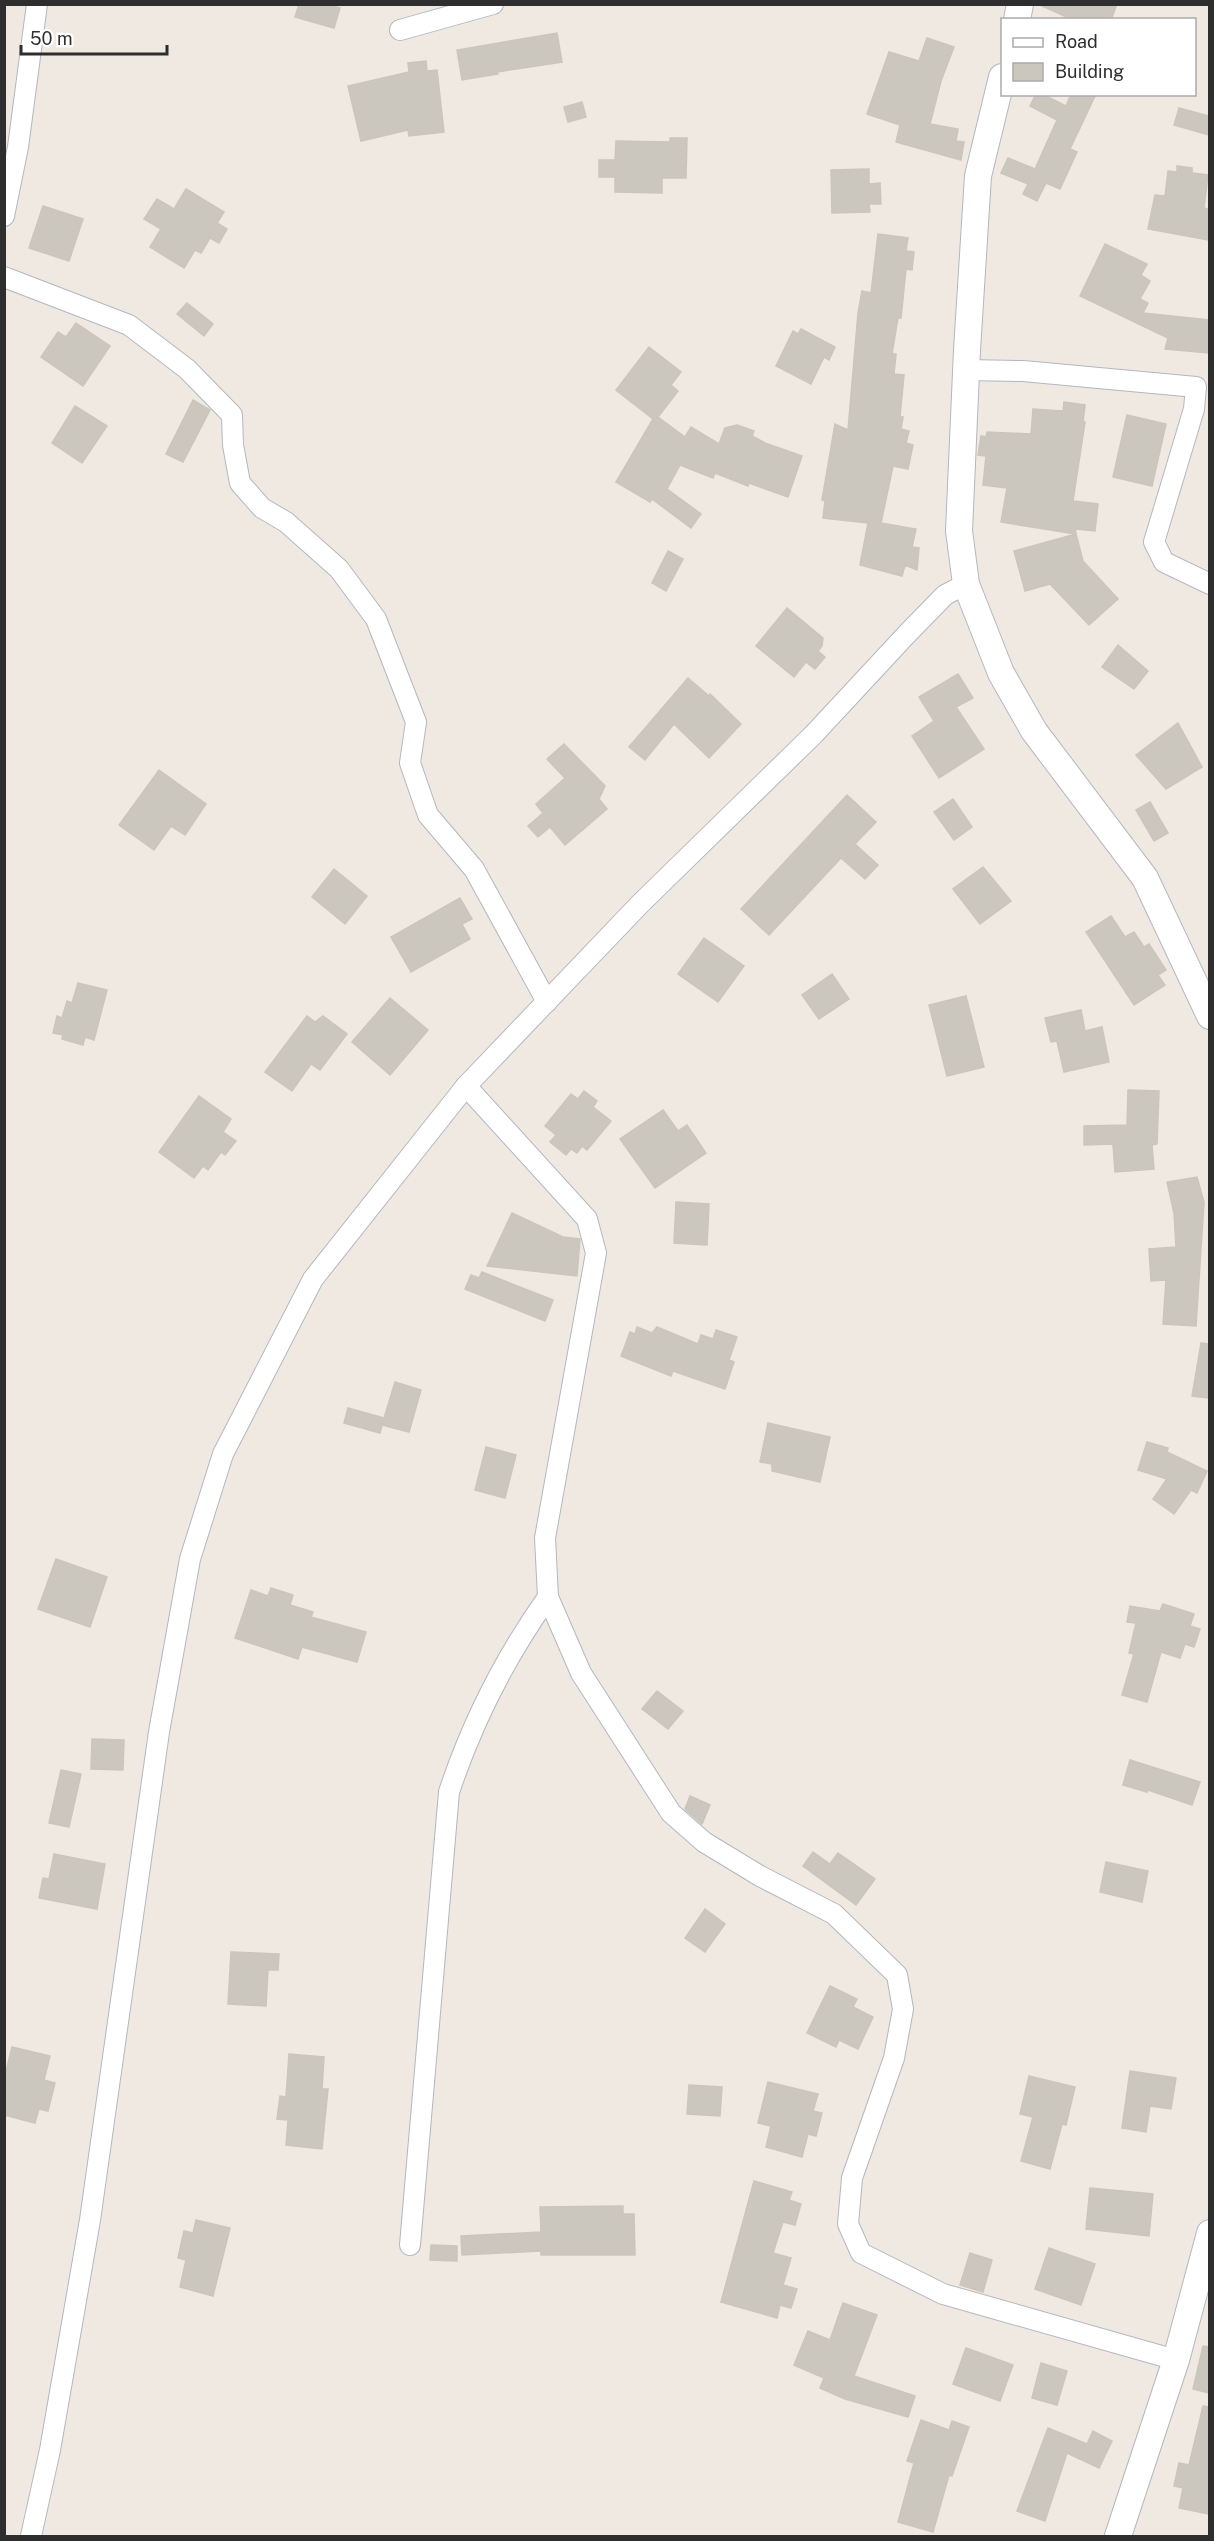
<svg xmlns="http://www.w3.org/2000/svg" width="1214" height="2541" font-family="'Public Sans',sans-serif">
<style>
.building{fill:#cbc7bf;stroke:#cbc5ba;stroke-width:1.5}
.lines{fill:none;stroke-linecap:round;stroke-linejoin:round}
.minor-casing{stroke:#b4b7c1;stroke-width:22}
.tertiary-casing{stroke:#b4b7c1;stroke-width:28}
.minor{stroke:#fff;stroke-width:20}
.tertiary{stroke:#fff;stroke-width:26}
</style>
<rect width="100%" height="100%" fill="#efe9e1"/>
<g class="building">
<polygon points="299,4 326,4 340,8 334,28 295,17"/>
<polygon points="1038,4 1117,4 1111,20 1073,20"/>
<polygon points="557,33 562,62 497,72 498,74 462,80 457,50"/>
<polygon points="927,38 954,47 941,81 930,124 958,129 956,141 964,142 961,160 896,142 900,125 867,114 889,52 919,61"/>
<polygon points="426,61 427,71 437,70 444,132 409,136 408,130 361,141 348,86 409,72 408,63"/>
<polygon points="1036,94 1042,94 1066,106 1071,94 1096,94 1070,149 1077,152 1060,189 1046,183 1037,201 1023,194 1028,184 1001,173 1008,158 1035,169 1057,120 1030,106"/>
<polygon points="582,102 586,117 568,122 564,107"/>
<polygon points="1179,108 1209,116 1209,135 1174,125"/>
<polygon points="670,138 687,138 686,178 662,178 662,193 615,192 615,177 599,177 599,160 615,160 616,141 670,142"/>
<polygon points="1177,166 1192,168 1192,173 1208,175 1204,208 1209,209 1209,240 1148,229 1155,195 1165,196 1168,171 1177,172"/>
<polygon points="869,169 869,184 880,183 881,204 869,204 870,212 832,213 831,170"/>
<polygon points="186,189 224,212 217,223 227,229 219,243 210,238 201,253 195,250 184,268 150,247 161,229 144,219 157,199 174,209"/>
<polygon points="43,206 83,219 69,261 29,248"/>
<polygon points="878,234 908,238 906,251 914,252 912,270 906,269 901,318 898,318 892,354 896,354 894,374 904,375 900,417 903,417 901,429 909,431 906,443 913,445 908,469 893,466 881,523 916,529 912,547 919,548 917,570 905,565 902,576 860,565 868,523 823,518 825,501 822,500 835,424 848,430 858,313 862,291 871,293"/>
<polygon points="1105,244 1147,264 1141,275 1150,281 1140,299 1148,303 1143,313 1209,320 1209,353 1165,349 1168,338 1080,296"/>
<polygon points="187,303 213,324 204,336 177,314"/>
<polygon points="76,323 110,346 83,386 41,357 58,332 66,337"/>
<polygon points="801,329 835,347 829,360 824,357 811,384 776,366 793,331 798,334"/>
<polygon points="649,347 681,372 671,385 678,391 658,417 685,437 691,427 719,444 725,428 737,425 754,431 752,436 765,443 802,456 788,497 749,483 748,486 715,473 713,478 680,465 667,489 701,514 691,528 652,499 650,502 616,482 653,419 616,390"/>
<polygon points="193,400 210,410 183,462 166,454"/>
<polygon points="1064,402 1085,405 1083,422 1085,422 1073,501 1098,504 1095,531 1075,529 1076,534 1001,522 1007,488 983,485 986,456 978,455 981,436 986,437 987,432 1031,434 1033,409 1063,411"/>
<polygon points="75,406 107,426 82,463 52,443"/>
<polygon points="1127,415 1166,424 1152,486 1113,477"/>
<polygon points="1076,534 1083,561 1118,599 1089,625 1050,584 1025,591 1014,551"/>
<polygon points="668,551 683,559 666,591 652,583"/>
<polygon points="787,608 823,638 822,646 818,651 825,657 815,669 806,662 794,677 756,646"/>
<polygon points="1118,645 1148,671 1134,689 1102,667"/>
<polygon points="958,674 973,698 956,707 984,749 939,778 912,736 934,721 919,697"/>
<polygon points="688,678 709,696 710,694 741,724 709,758 674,724 645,760 629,747"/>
<polygon points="1178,723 1202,767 1166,789 1136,755"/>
<polygon points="564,744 605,786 599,799 607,809 565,845 550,827 538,837 528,826 543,813 536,804 565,778 547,759"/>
<polygon points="159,770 206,804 185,835 171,826 154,850 119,825"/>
<polygon points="847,795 876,822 855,844 878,865 865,879 841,858 769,935 741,909"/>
<polygon points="953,799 972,827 954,840 934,812"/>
<polygon points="1150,802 1168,833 1154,841 1136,810"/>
<polygon points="983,867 1011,901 980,924 953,889"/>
<polygon points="334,869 367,896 345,924 312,897"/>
<polygon points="460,898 472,919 462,924 470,939 411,972 391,937"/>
<polygon points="1111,916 1125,937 1134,932 1144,947 1149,944 1166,970 1158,975 1165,985 1134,1005 1086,932"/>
<polygon points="704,938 744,966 718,1002 678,974"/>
<polygon points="832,974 849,999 819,1019 802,995"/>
<polygon points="78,983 107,990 94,1040 85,1037 83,1045 62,1039 63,1035 53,1033 57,1016 62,1018 67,1001 72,1003"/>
<polygon points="966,996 984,1067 947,1076 929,1005"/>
<polygon points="390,998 428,1030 390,1075 352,1042"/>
<polygon points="1081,1010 1085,1031 1102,1027 1109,1062 1064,1072 1057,1041 1051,1042 1045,1018"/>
<polygon points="307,1016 315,1022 323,1016 347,1034 320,1070 311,1064 292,1091 265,1072"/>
<polygon points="1128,1090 1159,1091 1157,1144 1152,1145 1154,1169 1115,1172 1113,1144 1084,1145 1084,1126 1127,1125"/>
<polygon points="584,1091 597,1101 593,1107 611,1121 587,1150 582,1146 577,1153 571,1149 566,1155 550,1142 556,1135 545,1126 571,1094 578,1099"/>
<polygon points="199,1096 231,1119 223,1132 236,1141 225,1155 221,1152 208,1170 203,1166 194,1178 159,1152"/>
<polygon points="663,1110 678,1131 687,1125 706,1153 655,1188 620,1139"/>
<polygon points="1197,1177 1204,1202 1196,1326 1163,1324 1166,1280 1151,1281 1149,1249 1176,1247 1174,1213 1167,1182"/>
<polygon points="676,1202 709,1204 707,1245 674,1243"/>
<polygon points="512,1213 563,1237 580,1239 577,1276 487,1266"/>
<polygon points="482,1272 553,1300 545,1321 465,1289 471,1275 479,1278"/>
<polygon points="637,1327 652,1333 657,1327 698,1344 701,1335 713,1339 716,1330 737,1337 729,1360 734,1362 725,1389 673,1371 671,1376 621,1356 630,1332 635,1334"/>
<polygon points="1201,1343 1209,1344 1209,1398 1192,1396"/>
<polygon points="395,1382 421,1390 409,1432 382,1425"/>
<polygon points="348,1408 384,1418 380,1433 344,1423"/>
<polygon points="768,1423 830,1437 820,1482 772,1471 772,1464 760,1462"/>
<polygon points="1147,1442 1168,1448 1167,1452 1207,1471 1197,1493 1191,1490 1174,1514 1153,1499 1167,1479 1138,1470"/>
<polygon points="486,1447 516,1455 505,1498 475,1490"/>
<polygon points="56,1559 107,1577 90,1627 38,1609"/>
<polygon points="271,1588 293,1595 290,1605 313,1612 311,1617 366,1632 357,1662 302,1647 298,1659 235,1638 251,1590 268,1596"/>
<polygon points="1163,1604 1194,1614 1190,1626 1200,1629 1194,1647 1185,1644 1180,1658 1161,1652 1147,1702 1122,1695 1134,1654 1129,1653 1136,1623 1127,1622 1130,1606 1160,1611"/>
<polygon points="657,1691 683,1711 668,1729 642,1709"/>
<polygon points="92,1739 124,1740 123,1770 91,1769"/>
<polygon points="1130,1760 1200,1782 1192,1805 1148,1790 1147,1792 1123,1785"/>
<polygon points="61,1770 81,1774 69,1827 49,1823"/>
<polygon points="690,1796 710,1805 702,1824 685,1809"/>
<polygon points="813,1852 830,1864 838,1853 875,1879 856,1905 803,1866"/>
<polygon points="54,1854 105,1864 97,1909 39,1898 43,1878 49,1879"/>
<polygon points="1106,1862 1148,1871 1142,1902 1100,1892"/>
<polygon points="705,1909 725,1924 705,1952 685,1938"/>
<polygon points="231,1952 279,1954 278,1970 268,1970 266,2006 228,2004"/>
<polygon points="830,1986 857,1999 853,2007 873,2017 858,2049 839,2040 836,2047 807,2033"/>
<polygon points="12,2047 50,2056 44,2080 55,2083 48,2111 39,2109 35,2123 4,2115 4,2079"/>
<polygon points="289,2054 324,2057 322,2089 328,2089 322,2149 286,2145 288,2120 277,2119 280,2096 286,2097"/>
<polygon points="1130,2071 1176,2078 1171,2109 1150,2106 1146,2132 1122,2128"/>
<polygon points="1029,2076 1075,2087 1066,2125 1062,2124 1050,2169 1021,2161 1033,2117 1020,2114"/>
<polygon points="768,2082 818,2094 813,2111 822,2113 816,2136 808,2134 802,2157 766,2147 771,2126 758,2123"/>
<polygon points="689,2085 722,2087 720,2116 687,2114"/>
<polygon points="754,2181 792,2192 789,2200 801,2204 795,2225 783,2222 773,2253 791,2258 783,2285 797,2289 791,2308 780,2305 777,2318 721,2302"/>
<polygon points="1090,2188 1153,2194 1149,2236 1086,2229"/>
<polygon points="623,2206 623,2214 634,2214 635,2255 541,2255 541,2251 462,2255 461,2236 541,2232 540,2207"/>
<polygon points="196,2220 230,2228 213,2296 180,2287 186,2260 178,2258 184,2231 193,2233"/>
<polygon points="431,2245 457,2246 457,2261 430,2260"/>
<polygon points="1049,2248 1095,2264 1081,2305 1035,2289"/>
<polygon points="970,2253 992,2260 983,2292 960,2285"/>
<polygon points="843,2303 877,2315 854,2376 915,2396 908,2417 845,2399 820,2388 824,2378 794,2365 808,2331 830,2340"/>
<polygon points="1203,2346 1209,2347 1209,2393 1193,2389"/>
<polygon points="966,2348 1013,2365 1000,2401 953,2384"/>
<polygon points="1041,2363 1067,2371 1057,2405 1032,2398"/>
<polygon points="1203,2406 1209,2407 1209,2514 1179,2508 1183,2488 1174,2486 1179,2463 1189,2465"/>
<polygon points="921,2420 949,2430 952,2421 969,2427 952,2476 949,2475 933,2532 898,2522 914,2463 907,2461"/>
<polygon points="1048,2428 1087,2444 1093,2431 1112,2441 1099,2468 1067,2453 1045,2521 1017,2511"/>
</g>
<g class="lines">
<defs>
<g id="minor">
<polyline points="400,30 493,4"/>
<polyline points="4,216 18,147 37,4"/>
<polyline points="4,277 129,325 187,369 232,415 233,445 240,483 262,508 286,522 339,569 376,619 416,722 410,763 428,815 474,869 547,1002"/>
<polyline points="966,370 1023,371 1196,387 1194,409 1154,542 1164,562 1210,584"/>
<polyline points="466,1086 587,1219 596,1253 545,1538 548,1597 581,1673 671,1813 704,1842 760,1876 834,1914 897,1975 903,2009 894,2058 852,2178 848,2224 861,2253 943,2294 1176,2360"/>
<path d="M410 2245 449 1792C472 1723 506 1656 548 1597"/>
<polyline points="31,2536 50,2450 90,2220 159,1732 190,1559 223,1454 313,1279 466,1086 640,904 814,734 906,635 945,595 966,584"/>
</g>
<g id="tertiary">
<polyline points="1017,20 1020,4"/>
<polyline points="1002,77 978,176 967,350 959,531 966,584 1001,673 1034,731 1145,878 1210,1016"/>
<polyline points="1118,2536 1176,2360 1210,2233"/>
</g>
</defs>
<use href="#minor" class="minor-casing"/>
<use href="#tertiary" class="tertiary-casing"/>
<use href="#minor" class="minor"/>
<use href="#tertiary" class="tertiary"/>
</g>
<rect width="1214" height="2541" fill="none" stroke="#2e2e2e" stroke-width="12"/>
<rect x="1001" y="18" width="195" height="78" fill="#ffffff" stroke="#ababab" stroke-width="1.5"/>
<rect x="1013" y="38" width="30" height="9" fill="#ffffff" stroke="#ababab" stroke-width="1.5"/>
<text x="1055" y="48" font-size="18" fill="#2e2e2e">Road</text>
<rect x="1013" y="63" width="30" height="18" fill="#cbc7bf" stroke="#ababab" stroke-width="1.5"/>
<text x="1055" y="78" font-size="18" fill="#2e2e2e">Building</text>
<path d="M21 45v9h146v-9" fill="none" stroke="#2e2e2e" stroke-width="3"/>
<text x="30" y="45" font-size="18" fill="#2e2e2e" stroke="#ffffff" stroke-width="4.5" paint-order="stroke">50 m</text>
</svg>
